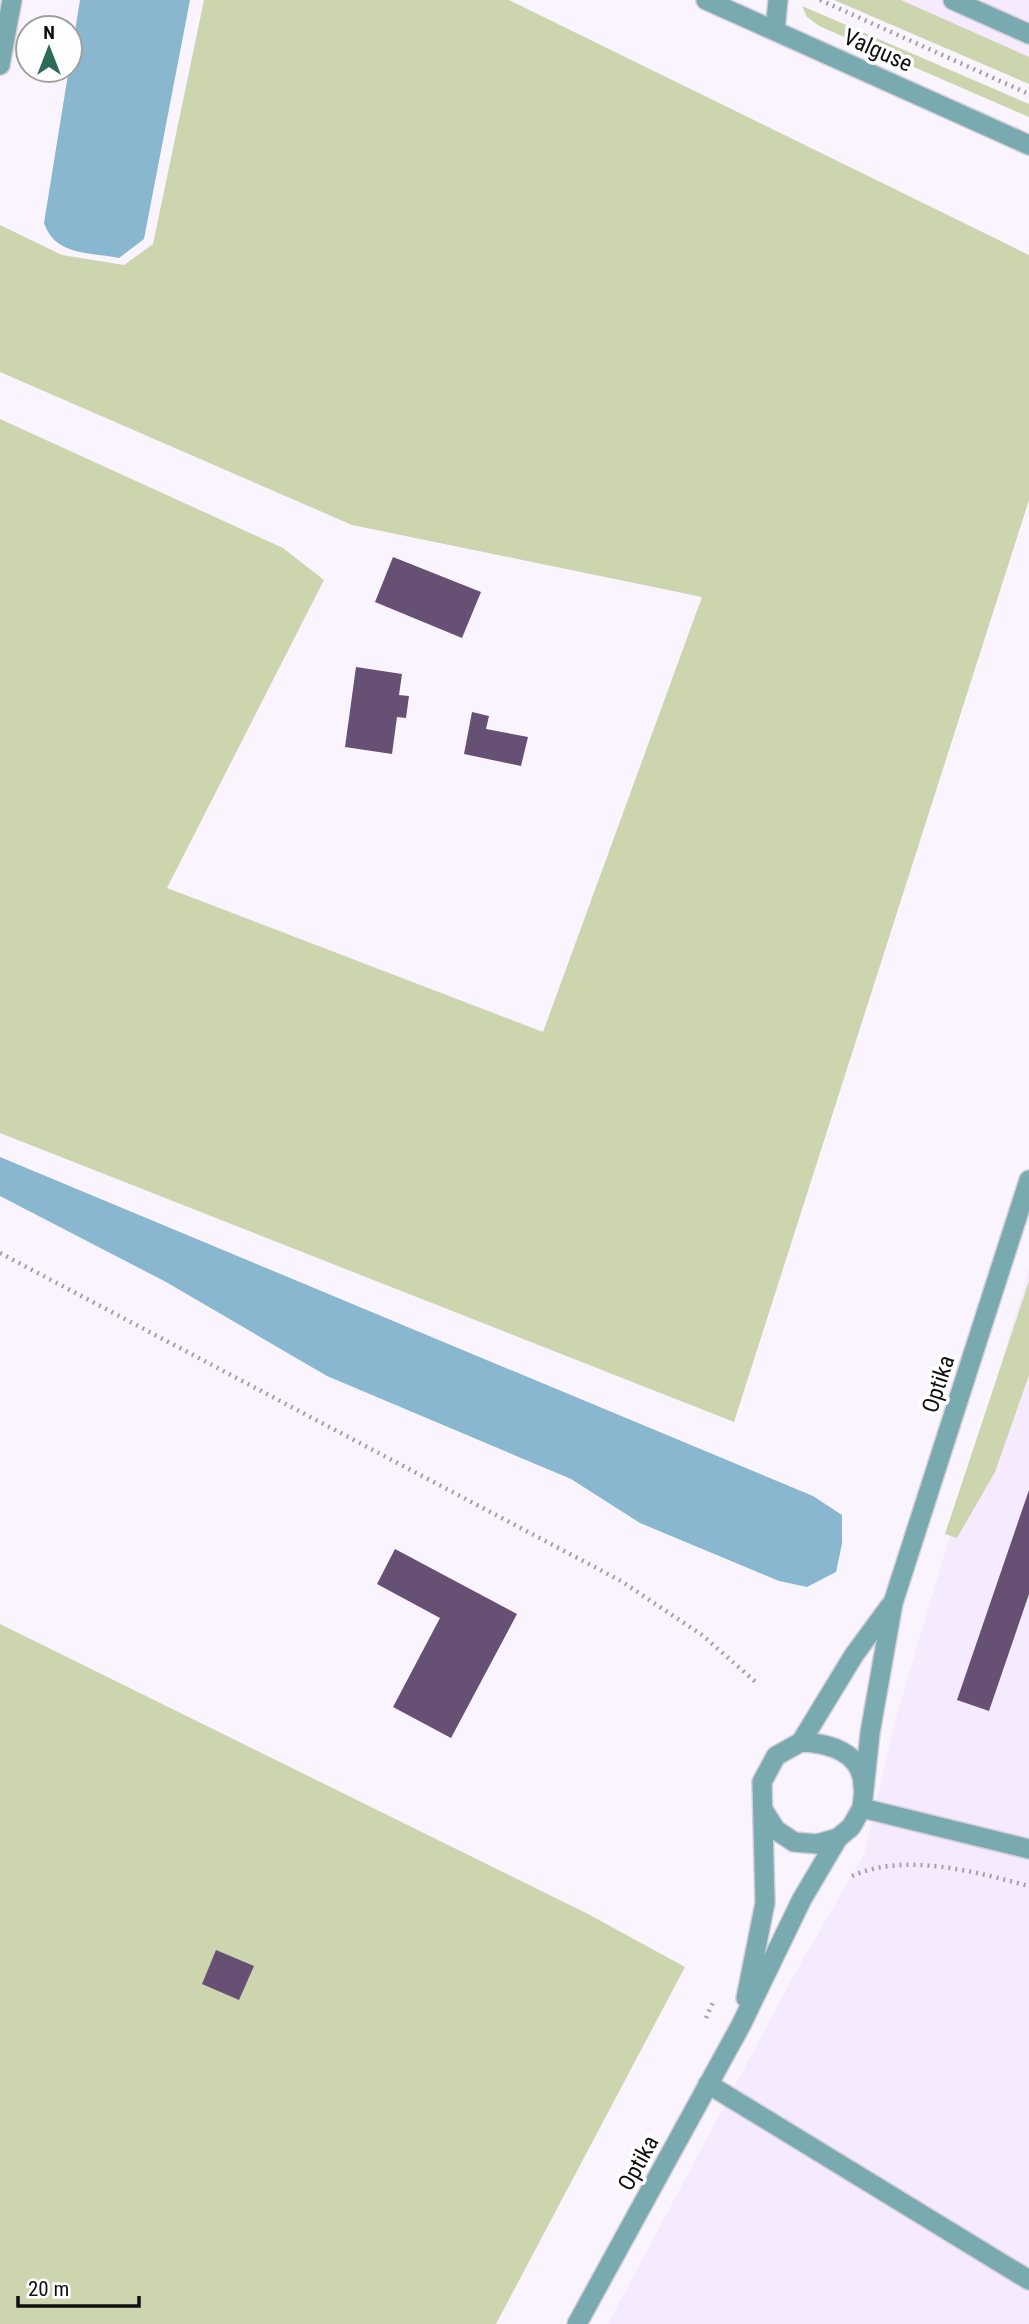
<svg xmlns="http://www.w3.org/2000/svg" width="1029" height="2324" font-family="'Roboto Condensed',sans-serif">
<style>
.built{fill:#f6eafe}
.green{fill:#cdd5af}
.water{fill:#8ab7d0}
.building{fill:#665174}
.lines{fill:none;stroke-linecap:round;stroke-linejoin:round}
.service-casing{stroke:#d5cfd9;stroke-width:22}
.minor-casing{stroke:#d5cfd9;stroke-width:22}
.path{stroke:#a49fa8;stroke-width:4.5;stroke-dasharray:2 5;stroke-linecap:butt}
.service{stroke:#78aab0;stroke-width:19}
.minor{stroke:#78aab0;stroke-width:19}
.labels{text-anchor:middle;stroke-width:7;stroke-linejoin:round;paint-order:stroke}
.street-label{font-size:23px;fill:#110e12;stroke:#fff}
</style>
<rect width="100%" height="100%" fill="#faf4ff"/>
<g class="built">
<polygon points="863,0 1029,0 1029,73"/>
<polygon points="1029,1269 1029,2324 608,2324 795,1973 864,1855 895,1721"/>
</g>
<g class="green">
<polygon points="204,0 509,0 1029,255 1029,500 734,1422 0,1133 0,419 283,548 324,580 167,888 543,1032 702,597 352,525 0,372 0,225 62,255 124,265 153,244"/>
<polygon points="834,0 901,0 1029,57 1029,84"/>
<polygon points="802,6 1029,104 1029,117 819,26 807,17"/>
<polygon points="1029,1281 1029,1375 995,1472 957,1538 945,1534"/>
<polygon points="0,1624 588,1914 685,1967 496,2324 0,2324"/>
</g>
<g class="water">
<path d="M80 0H190L144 239 119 258C89 252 55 256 44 223Z"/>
<polygon points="0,1157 813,1496 842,1515 842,1544 836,1572 807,1587 779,1581 640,1523 571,1479 327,1376 166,1282 0,1196"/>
</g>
<g class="building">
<polygon points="393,557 481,592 462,638 375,602"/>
<polygon points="356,667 402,674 399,695 409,696 406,718 397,717 392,754 345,747"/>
<polygon points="472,712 489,716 486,729 528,737 521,766 464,754"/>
<polygon points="1029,1490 1029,1594 989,1711 957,1700"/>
<polygon points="395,1549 517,1614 451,1738 393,1707 440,1618 377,1584"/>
<polygon points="216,1950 254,1966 239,2000 202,1984"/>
</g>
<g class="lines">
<defs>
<g id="service">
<polyline points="953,0 1029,34"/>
<polyline points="775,31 778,0"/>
<polyline points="862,1808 1029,1849"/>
<polyline points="708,2084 1029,2280"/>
</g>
<g id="minor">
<polyline points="706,0 1029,145"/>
<polyline points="0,65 12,0"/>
<path d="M801 1742C828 1743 863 1752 863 1786"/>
<polyline points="764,1811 776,1830 794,1842 817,1844 838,1838 851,1827 862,1808 870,1733 893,1603 1029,1180"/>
<polyline points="746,1998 765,1903 762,1782 776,1756 801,1742 854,1655 890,1606"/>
<polyline points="577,2324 741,2025 802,1899 838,1838"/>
</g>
</defs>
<use href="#service" class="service-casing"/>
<use href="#minor" class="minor-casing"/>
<g class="path">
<polyline points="820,0 1029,94"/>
<polyline points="0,1253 621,1581 702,1635 758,1684"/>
<path d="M852 1876C905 1852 976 1872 1029 1886"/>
<polyline points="706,2018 714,2000"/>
</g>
<use href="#service" class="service"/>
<use href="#minor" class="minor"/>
</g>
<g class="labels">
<g class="street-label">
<text transform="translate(878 50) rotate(24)" y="8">Valguse</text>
<text transform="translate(938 1384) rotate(-72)" y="8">Optika</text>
<text transform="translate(638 2163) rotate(-61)" y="8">Optika</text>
</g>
</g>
<g transform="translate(49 49)"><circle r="33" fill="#ffffff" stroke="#a09fa0" stroke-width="2"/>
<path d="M0-5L12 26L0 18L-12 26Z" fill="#2c6b59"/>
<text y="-10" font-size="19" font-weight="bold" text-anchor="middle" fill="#110e12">N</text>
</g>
<path d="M18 2296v10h121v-10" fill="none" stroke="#110e12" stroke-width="3.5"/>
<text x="28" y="2296" font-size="21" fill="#110e12" stroke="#ffffff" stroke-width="5" paint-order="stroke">20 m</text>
</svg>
